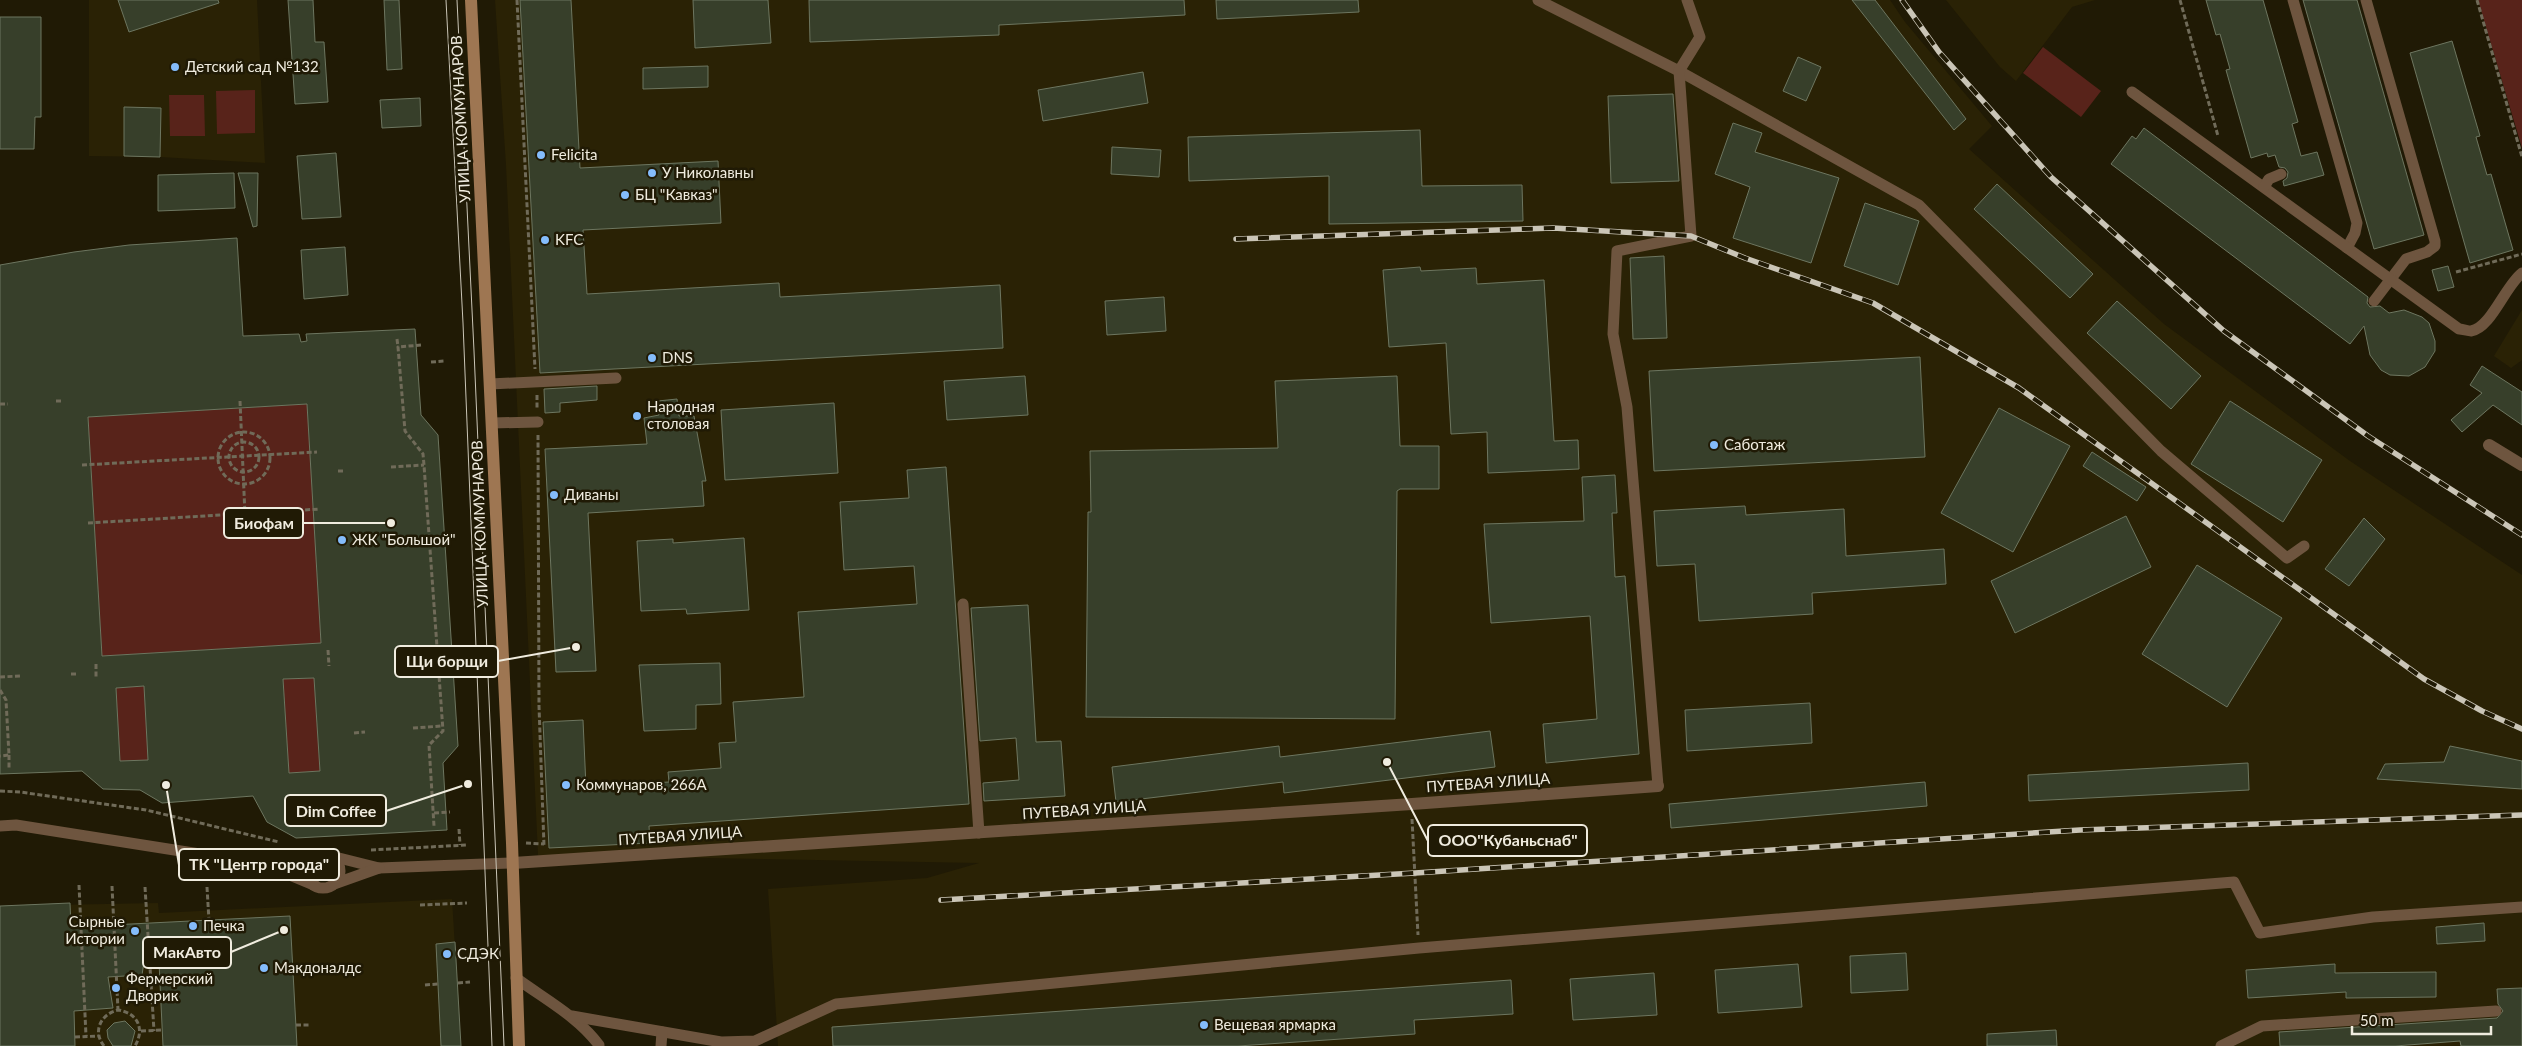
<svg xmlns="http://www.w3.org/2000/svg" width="2522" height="1046" font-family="Lato,sans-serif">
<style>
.built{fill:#2a2205}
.green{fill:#58231a}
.building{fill:#373f2a;stroke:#6d7660;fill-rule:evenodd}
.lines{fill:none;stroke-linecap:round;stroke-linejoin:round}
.path{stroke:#706b59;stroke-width:3;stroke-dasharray:5 2.5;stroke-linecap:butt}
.lane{stroke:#6e553f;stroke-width:11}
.street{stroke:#6e553f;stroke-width:12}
.secondary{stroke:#9e7652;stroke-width:12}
.tram{stroke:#cac5b7;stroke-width:1}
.rail-casing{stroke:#cac5b7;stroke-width:5.5}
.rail{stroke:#201a05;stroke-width:4;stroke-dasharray:11;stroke-linecap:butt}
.poi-dot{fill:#84bcfb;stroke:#201a05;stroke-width:2}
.labels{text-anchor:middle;stroke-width:5;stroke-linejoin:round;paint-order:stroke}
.poi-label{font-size:15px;fill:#f0ecdf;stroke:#201a05;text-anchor:start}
.street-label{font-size:15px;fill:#f0ecdf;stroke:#201a05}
.leader{fill:none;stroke:#f0ecdf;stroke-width:2}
.callout-dot{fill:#f0ecdf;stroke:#201a05;stroke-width:2}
.callout{fill:#201a05;stroke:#f0ecdf;stroke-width:2}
.callout-label{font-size:16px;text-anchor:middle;font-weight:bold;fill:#f0ecdf}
</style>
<rect width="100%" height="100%" fill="#201a05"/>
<g class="built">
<polygon points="89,0 257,0 265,163 160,157 89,156"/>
<polygon points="495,0 1890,0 1905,22 1992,126 1969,149 2164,324 2350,461 2522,575 2522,1046 778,1046 768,889 927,878 979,863 538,855 506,165"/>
<polygon points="1946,0 2095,0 2072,7 2016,81 2000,67"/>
<polygon points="2522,310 2522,360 2511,368 2494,356"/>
<polygon points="452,899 461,1046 0,1046 0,906 158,903 159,913"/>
</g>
<g class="green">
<polygon points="2478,0 2522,0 2522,148"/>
<polygon points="2043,47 2101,91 2081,117 2023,73"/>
<polygon points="255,90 255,133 217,134 216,91"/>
<polygon points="169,95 204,95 205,136 170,136"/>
<polygon points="307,404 321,643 102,656 88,417"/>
<polygon points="314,678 320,771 289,773 283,679"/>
<polygon points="144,686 148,760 120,761 116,688"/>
</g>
<g class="building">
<polygon points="118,0 218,0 219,3 129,32"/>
<polygon points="288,0 313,0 315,42 324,42 328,102 295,104"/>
<polygon points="384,0 399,0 402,69 387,70"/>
<polygon points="520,0 571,0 580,168 718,161 721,223 583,230 587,294 779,283 780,297 1000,285 1003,348 540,373"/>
<polygon points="693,0 768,0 771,43 695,48"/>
<polygon points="809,0 1184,0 1185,15 999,25 999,35 810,42"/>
<polygon points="1216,0 1358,0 1359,12 1217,19"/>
<polygon points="1852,0 1875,0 1966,119 1954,130"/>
<polygon points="2206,0 2263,0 2298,122 2292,124 2301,156 2317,152 2324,175 2284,186 2283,181 2287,178 2288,172 2285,168 2279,167 2275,155 2268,157 2267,153 2251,158 2226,70 2230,69 2220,34 2216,35"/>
<polygon points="2303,0 2357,0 2424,235 2374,249"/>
<polygon points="0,17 41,17 41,117 35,117 34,149 0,149"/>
<polygon points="2452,41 2480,136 2476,137 2487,175 2491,174 2513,250 2470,263 2410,53"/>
<polygon points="1798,57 1821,67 1806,101 1783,91"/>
<polygon points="708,66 708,87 643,89 643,68"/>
<polygon points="1143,72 1148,103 1043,121 1038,90"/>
<polygon points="1673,94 1679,181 1611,183 1608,96"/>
<polygon points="420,98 421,126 382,128 380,100"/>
<polygon points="124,107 161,108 160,157 124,156"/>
<polygon points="1733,123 1762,133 1755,152 1839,178 1811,263 1733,238 1750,187 1715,174"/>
<polygon points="2144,128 2368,297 2367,303 2370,307 2380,306 2389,313 2404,310 2422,317 2429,323 2435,341 2435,351 2425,367 2409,376 2390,375 2381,370 2370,355 2364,326 2350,344 2111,164 2132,136 2136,139"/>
<polygon points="1420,130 1422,186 1522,185 1523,221 1329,224 1329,176 1189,181 1188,137"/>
<polygon points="1112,147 1161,150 1159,177 1111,174"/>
<polygon points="336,153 341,217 302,219 297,156"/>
<polygon points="234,173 235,208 158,211 158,175"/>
<polygon points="238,173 258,173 257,226 253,227"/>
<polygon points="1997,184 2093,274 2070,298 1974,209"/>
<polygon points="1865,203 1919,221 1898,285 1844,266"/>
<path d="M237 238 243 336 299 334 301 342 307 341 306 334 415 329 421 415 438 435 458 746 443 763 447 830 296 838 267 822 253 796 162 803 140 790 103 789 82 771 0 774V265L74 252 129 245ZM307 404 321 643 102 656 88 417ZM314 678 320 771 289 773 283 679ZM144 686 148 760 120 761 116 688Z"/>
<polygon points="345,247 348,295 304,299 301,250"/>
<polygon points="1664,256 1667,338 1633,339 1630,258"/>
<polygon points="2448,266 2454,287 2438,291 2432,270"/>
<polygon points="1420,267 1421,271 1476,268 1477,284 1544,280 1554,441 1578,440 1579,469 1488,473 1487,432 1451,434 1446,343 1389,347 1383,270"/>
<polygon points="1164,297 1166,331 1107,335 1105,301"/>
<polygon points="2117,301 2201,376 2171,409 2087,333"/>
<polygon points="1920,357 1925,457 1654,471 1649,371"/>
<polygon points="2482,366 2522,392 2522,425 2493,405 2462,432 2451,420 2482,393 2470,385"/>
<polygon points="1025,376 1028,415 947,420 944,381"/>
<polygon points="1397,376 1400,446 1439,446 1439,489 1400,489 1397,491 1395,719 1086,717 1088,512 1091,512 1090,451 1278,448 1275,381"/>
<polygon points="597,386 597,400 560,403 560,412 545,413 544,389"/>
<polygon points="677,399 679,416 694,416 706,481 702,481 704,506 588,513 596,671 556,672 545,449 647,444 644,418 659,415 658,401"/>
<polygon points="2230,401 2322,460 2283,522 2191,464"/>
<polygon points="834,403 838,473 725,480 721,410"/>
<polygon points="1999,408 2070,446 2013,552 1941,513"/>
<polygon points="2092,452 2146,487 2137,501 2083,466"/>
<polygon points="946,467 969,804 649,826 650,843 549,848 543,722 583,720 586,787 669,782 668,772 721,768 719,743 736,742 733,702 804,697 798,612 917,604 914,566 844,570 840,502 909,498 907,470"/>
<polygon points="1615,475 1617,513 1612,513 1615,577 1625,576 1639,754 1546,763 1543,724 1597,719 1590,616 1491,623 1484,524 1584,521 1582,477"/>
<polygon points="1745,506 1746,515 1844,509 1846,556 1944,549 1946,584 1812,593 1813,614 1699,621 1695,564 1657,566 1654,511"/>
<polygon points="2126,516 2151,567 2015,633 1991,581"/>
<polygon points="2364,518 2385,539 2349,586 2325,569"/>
<polygon points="744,538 749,610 687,614 686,609 641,611 637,541 673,539 673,543"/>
<polygon points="2197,565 2282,618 2227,707 2142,654"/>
<polygon points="1028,605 1036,742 1061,741 1065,796 984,801 983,783 1019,780 1016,738 980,741 971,608"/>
<polygon points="720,663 721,704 696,705 696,729 644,731 639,665"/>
<polygon points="1810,703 1812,743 1687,751 1685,710"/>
<polygon points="1490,731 1495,767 1284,793 1283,782 1116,802 1112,767 1279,746 1280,757"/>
<polygon points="2450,746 2522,761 2522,789 2377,779 2385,764 2444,762"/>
<polygon points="2248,763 2249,790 2029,801 2028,775"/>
<polygon points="1925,782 1927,806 1671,828 1669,804"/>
<polygon points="70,903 71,927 290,916 297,1046 163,1046 158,941 147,941 142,975 108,977 113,1008 74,1011 75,1046 0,1046 0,906"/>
<polygon points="2484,923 2485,941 2437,944 2436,927"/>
<polygon points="455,942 461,1046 441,1046 436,944"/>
<polygon points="1906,953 1908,990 1851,993 1850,956"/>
<polygon points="1798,964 1802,1007 1718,1013 1715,970"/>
<polygon points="2335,964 2335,973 2436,972 2436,997 2346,998 2346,992 2248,998 2246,970"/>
<polygon points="1654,973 1657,1015 1573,1020 1570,979"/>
<polygon points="1511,980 1513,1014 1414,1020 1415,1034 1238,1046 833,1046 832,1027"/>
<polygon points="2522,988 2522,1046 2461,1046 2460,1041 2395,1046 2280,1046 2279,1032 2497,1018 2503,1011 2498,1004 2497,989"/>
<polygon points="125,1021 135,1031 131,1046 113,1046 108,1038 107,1030 114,1023"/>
<polygon points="2056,1030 2057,1046 1987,1046 1987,1034"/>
</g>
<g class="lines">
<g class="path">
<polyline points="517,0 535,369"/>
<polyline points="2180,0 2218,136"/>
<polyline points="2477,0 2522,157"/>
<polyline points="2456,272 2522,254"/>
<polyline points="397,339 398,347"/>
<polyline points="421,345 398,347 405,431 423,454 424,465 443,731 429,745 434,826"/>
<polyline points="431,362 445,361"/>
<polyline points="537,395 537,409"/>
<polyline points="56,401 63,401"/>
<polyline points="240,401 245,515"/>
<polyline points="0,404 8,404"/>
<circle cx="244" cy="458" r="26"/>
<polyline points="538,435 539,706 544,846"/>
<circle cx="244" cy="457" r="15"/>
<polyline points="82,465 317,452"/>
<polyline points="391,467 424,465"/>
<polyline points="338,471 343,471"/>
<polyline points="88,523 320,509"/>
<polyline points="328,650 329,666"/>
<polyline points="96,664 96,679"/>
<polyline points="71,674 77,674"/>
<polyline points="0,677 20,676"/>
<polyline points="0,690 6,700 9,755 0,756"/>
<polyline points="413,728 442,726"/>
<polyline points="354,733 365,732"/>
<polyline points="9,755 9,770"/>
<polyline points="0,791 20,792 146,810 279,842"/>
<polyline points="434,813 450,812"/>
<polyline points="1412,819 1418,935"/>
<polyline points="459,829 460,845"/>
<polyline points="526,843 544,844"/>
<polyline points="371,850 467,845"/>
<polyline points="79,885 86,1036"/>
<polyline points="112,886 118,1010"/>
<polyline points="145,887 154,1031"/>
<polyline points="207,887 209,921"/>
<polyline points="420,905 467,903"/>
<polyline points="71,925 81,925"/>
<polyline points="458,983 470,982"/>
<polyline points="425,985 438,984"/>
<polyline points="296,1025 309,1025"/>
<polyline points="141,1031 162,1030"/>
<polyline points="75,1037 99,1036"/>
<path d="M104 1046C92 1031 101 1014 118 1010 138 1013 145 1029 135 1046"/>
</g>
<g class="lane">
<polyline points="1538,0 1679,71 1919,205 2161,451 2287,558 2304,546"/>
<polyline points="2293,0 2357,223 2355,233 2347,248"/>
<polyline points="2366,0 2435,241 2435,246 2427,252 2406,259 2374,301"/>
<path d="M2132 92 2459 329C2462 329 2468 331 2471 331 2491 328 2505 286 2522 273"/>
<polyline points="2264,187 2269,179 2281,174"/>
<polyline points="490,384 616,378"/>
<polyline points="492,423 538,422"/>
<polyline points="963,604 979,833"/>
<polyline points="1658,786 1627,407 1613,334 1617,251 1691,236 1679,71 1700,37 1687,0"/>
<polyline points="0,826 16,825 263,864 316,886"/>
<circle cx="323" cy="871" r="17"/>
<polyline points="331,856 379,868 513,863"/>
<polyline points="270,866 312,859"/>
<polyline points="334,884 379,868"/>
<path d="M516 978C546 1000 577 1016 599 1045"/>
<polyline points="572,1016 721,1042 755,1041 836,1004 1419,948 2234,882 2260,933 2373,917 2522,907"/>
<polyline points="661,1046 662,1032"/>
<polyline points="2221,1046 2262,1026 2496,1011"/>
</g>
<g class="street">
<polyline points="2489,445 2522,465"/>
<polyline points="513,863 1412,804 1658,786"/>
</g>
<polyline class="secondary" points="471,0 512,843 519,1046"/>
<g class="tram">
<polyline points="446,0 463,323 492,1046"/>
<polyline points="457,0 474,351 504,1046"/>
</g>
<defs>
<g id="rail">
<polyline points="1902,0 1939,52 2051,177 2224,331 2368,436 2522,535"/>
<polyline points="1236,239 1553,228 1691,236 1745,258 1873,303 2019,388 2424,679 2482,711 2522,729"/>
<polyline points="941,900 1415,873 2080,830 2522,815"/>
</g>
</defs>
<use href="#rail" class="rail-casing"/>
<use href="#rail" class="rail"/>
</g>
<g class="poi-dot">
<circle cx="175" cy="67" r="5"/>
<circle cx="541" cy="155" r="5"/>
<circle cx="652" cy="173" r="5"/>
<circle cx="625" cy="195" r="5"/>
<circle cx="545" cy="240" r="5"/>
<circle cx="652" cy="358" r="5"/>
<circle cx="637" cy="416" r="5"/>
<circle cx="1714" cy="445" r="5"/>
<circle cx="554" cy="495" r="5"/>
<circle cx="342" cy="540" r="5"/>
<circle cx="566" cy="785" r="5"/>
<circle cx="193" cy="926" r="5"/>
<circle cx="135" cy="931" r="5"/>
<circle cx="447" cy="954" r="5"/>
<circle cx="264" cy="968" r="5"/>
<circle cx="116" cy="988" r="5"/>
<circle cx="1204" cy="1025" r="5"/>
</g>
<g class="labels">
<g class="poi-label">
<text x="185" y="72">Детский сад №132</text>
<text x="551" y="160">Felicita</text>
<text x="662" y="178">У Николавны</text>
<text x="635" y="200">БЦ "Кавказ"</text>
<text x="555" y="245">KFC</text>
<text x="662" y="363">DNS</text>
<text x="647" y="412">Народная<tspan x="647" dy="17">столовая</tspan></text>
<text x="1724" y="450">Саботаж</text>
<text x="564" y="500">Диваны</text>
<text x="352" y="545">ЖК "Большой"</text>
<text x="576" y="790">Коммунаров, 266А</text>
<text x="125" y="927" text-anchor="end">Сырные<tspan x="125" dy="17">Истории</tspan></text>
<text x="203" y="931">Печка</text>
<text x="457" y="959">СДЭК</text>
<text x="274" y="973">Макдоналдс</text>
<text x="126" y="984">Фермерский<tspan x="126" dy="17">Дворик</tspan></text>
<text x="1214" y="1030">Вещевая ярмарка</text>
</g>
<g class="street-label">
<text transform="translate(461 119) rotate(-93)" y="5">УЛИЦА КОММУНАРОВ</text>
<text transform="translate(480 524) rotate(-92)" y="5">УЛИЦА КОММУНАРОВ</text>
<text transform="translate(1488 783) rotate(-4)" y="5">ПУТЕВАЯ УЛИЦА</text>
<text transform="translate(1084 810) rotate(-4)" y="5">ПУТЕВАЯ УЛИЦА</text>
<text transform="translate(680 836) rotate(-4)" y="5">ПУТЕВАЯ УЛИЦА</text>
</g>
</g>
<path class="leader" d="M391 523L303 523M576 647L498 661M468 784L386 811M1387 762L1428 841M166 785L179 865M284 930L231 952"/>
<g class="callout-dot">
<circle cx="391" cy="523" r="5"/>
<circle cx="576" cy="647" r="5"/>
<circle cx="468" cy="784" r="5"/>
<circle cx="1387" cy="762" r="5"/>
<circle cx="166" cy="785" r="5"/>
<circle cx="284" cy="930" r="5"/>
</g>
<g class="callout">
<rect x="224" y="508" width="79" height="30" rx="5"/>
<rect x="395" y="646" width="103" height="31" rx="5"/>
<rect x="285" y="795" width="101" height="31" rx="5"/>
<rect x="1428" y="825" width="159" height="31" rx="5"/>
<rect x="179" y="849" width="160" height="31" rx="5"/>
<rect x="143" y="937" width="88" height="31" rx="5"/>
</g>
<g class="callout-label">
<text x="264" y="529">Биофам</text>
<text x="447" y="667">Щи борщи</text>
<text x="336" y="817">Dim Coffee</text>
<text x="1508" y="846">ООО"Кубаньснаб"</text>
<text x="259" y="870">ТК "Центр города"</text>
<text x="187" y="958">МакАвто</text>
</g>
<path d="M2352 1026v8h139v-8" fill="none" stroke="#f0ecdf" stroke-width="2.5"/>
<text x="2360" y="1026" font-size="15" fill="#f0ecdf" stroke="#201a05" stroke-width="4" paint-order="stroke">50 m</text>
</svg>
